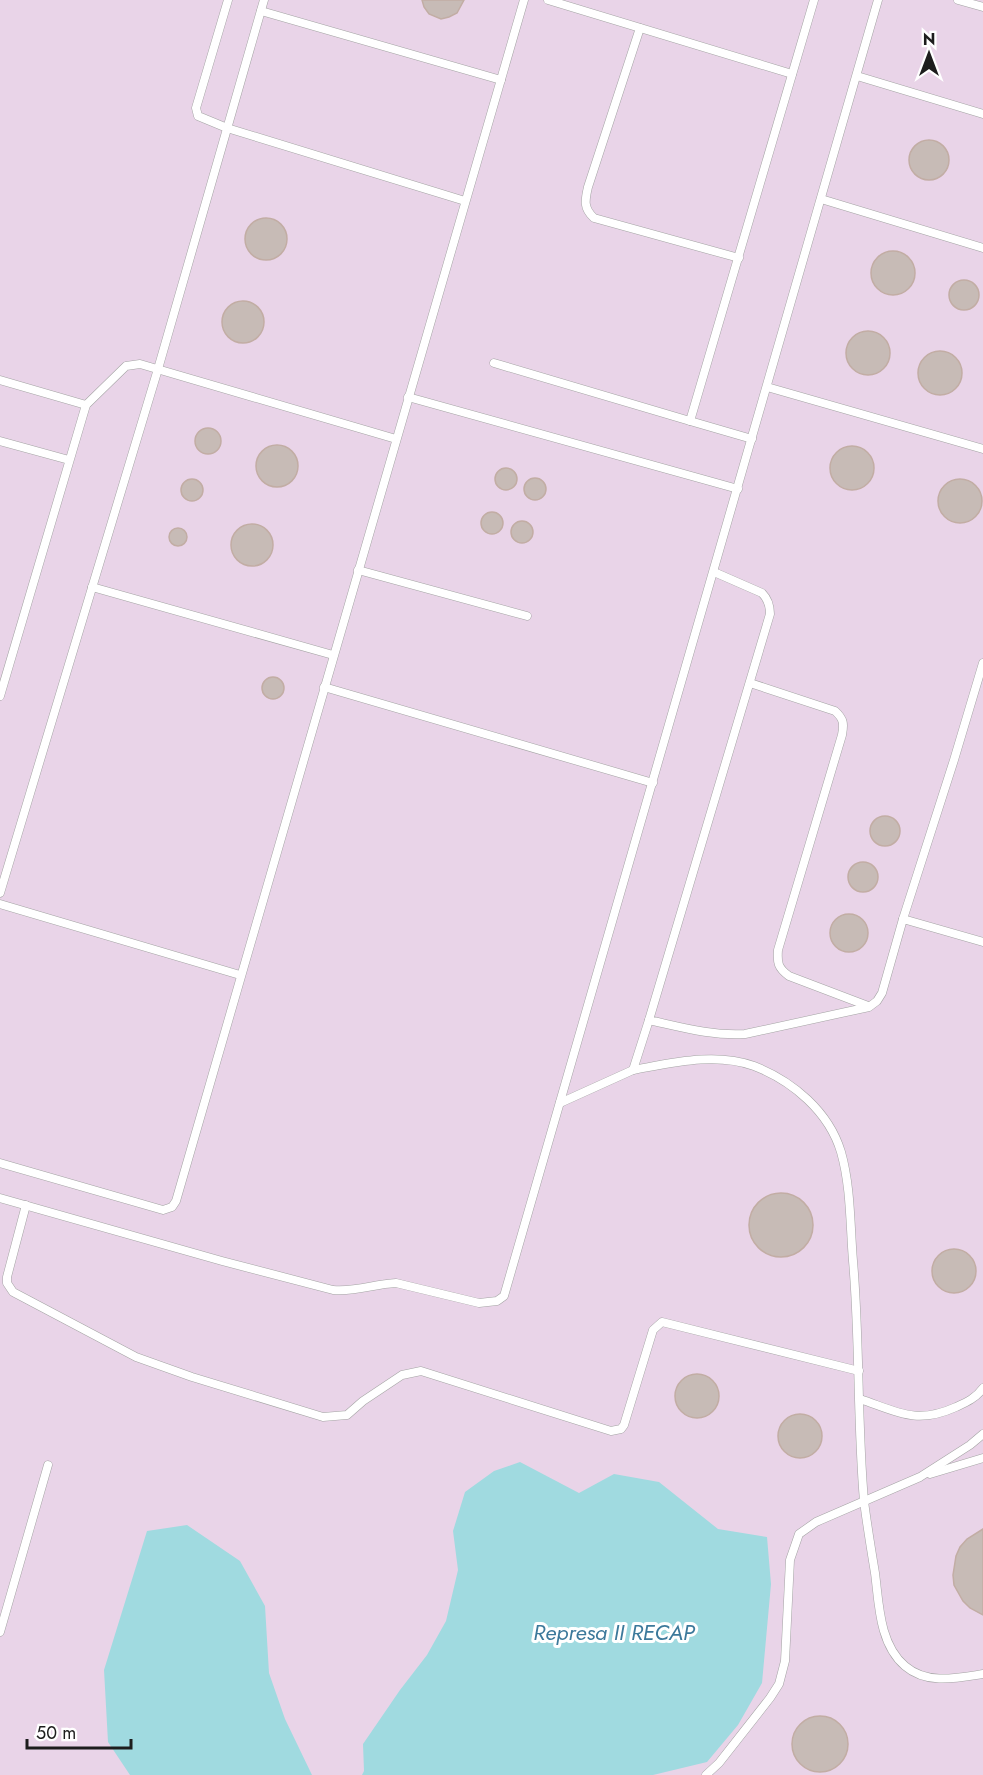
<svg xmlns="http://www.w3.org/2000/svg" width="983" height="1775" font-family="Jost,sans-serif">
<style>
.industrial{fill:#e9d4e8}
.water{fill:#a0dae0}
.building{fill:#c7bbb6;stroke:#c2ada4;stroke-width:1.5}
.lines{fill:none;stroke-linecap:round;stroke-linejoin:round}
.service-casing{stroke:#a4a4a4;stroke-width:9}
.service{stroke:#fff;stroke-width:8}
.labels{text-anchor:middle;stroke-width:6;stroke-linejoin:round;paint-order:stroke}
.water-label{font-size:22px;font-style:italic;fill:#3c799b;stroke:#fff}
</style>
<rect width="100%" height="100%" fill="#efe9e3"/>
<rect class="industrial" x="0" y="0" width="983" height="1775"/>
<g class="water">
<polygon points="520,1462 579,1493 614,1474 659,1482 718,1529 767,1537 771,1584 762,1683 738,1725 707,1762 653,1775 362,1775 364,1771 363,1744 400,1690 427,1655 446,1621 458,1570 453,1531 465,1492 494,1471"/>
<polygon points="187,1525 240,1561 265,1606 269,1673 285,1719 312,1775 130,1775 108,1742 104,1670 147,1531"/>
</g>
<g class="building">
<polygon points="422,0 464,0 457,13 449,17 441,19 429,14 424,7"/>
<circle cx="929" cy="160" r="20"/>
<circle cx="266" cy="239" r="21"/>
<circle cx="893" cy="273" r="22"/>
<circle cx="964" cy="295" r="15"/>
<circle cx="243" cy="322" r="21"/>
<circle cx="868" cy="353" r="22"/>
<circle cx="940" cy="373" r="22"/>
<circle cx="208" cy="441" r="13"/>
<circle cx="277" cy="466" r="21"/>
<circle cx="852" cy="468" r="22"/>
<circle cx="506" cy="479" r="11"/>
<circle cx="535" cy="489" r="11"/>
<circle cx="192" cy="490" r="11"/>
<circle cx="960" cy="501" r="22"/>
<circle cx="492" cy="523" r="11"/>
<circle cx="522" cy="532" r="11"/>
<circle cx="252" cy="545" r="21"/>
<circle cx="178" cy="537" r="9"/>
<circle cx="273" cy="688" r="11"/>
<circle cx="885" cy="831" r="15"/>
<circle cx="863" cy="877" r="15"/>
<circle cx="849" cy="933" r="19"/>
<circle cx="781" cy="1225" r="32"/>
<circle cx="954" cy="1271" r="22"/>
<circle cx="697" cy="1396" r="22"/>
<circle cx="800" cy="1436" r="22"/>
<polygon points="983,1529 983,1615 970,1608 963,1601 954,1585 953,1575 956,1556 960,1547 967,1539"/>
<circle cx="820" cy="1744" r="28"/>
</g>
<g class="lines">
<defs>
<g id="service">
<polyline points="228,0 196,108 198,116 227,128 465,201"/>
<polyline points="548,0 792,74"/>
<polyline points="958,0 983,7"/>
<polyline points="261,11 501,80"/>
<path d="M640 28 588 187C585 200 583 208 594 218L739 258"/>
<polyline points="857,76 983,114"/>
<polyline points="821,199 983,248"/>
<polyline points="494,363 690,421"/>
<polyline points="0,380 86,405"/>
<polyline points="767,387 983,449"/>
<polyline points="408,397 738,489"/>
<polyline points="752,439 690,421 814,0"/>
<polyline points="0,441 69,460"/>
<polyline points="358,570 527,616"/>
<path d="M714 572 762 593C768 599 770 605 770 614L649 1020C681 1027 712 1036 745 1034L869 1007 877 1001 882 993 903 919 983 942"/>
<polyline points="92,587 333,655"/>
<path d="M750 683 835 711C844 719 844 724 842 735L778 950C777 963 778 968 789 976L868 1006"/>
<polyline points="324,687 653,783"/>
<polyline points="0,696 86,405 126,366 140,364 396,439"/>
<polyline points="0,893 158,369 264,0"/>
<polyline points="0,904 240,975"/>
<polyline points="903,919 954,760 983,663"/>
<path d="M633 1070C672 1063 715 1052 754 1066 793 1081 829 1112 841 1152 851 1187 850 1225 853 1261 860 1340 857 1421 864 1501 867 1525 871 1549 875 1573 879 1603 879 1644 905 1666 927 1685 957 1678 983 1674"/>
<polyline points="560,1103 633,1070 649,1020"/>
<polyline points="0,1163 163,1210 172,1207 176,1201 524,0"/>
<path d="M0 1198 222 1261 333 1290C358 1292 373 1284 396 1283L479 1303 497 1301 504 1296 878 0"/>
<polyline points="26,1205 7,1277 7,1283 13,1292 136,1357 192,1377 323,1417 347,1415 363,1401 402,1375 421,1371 611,1431 621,1429 624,1425 653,1330 662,1322 859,1371"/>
<path d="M860 1399C898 1412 916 1425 956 1407 967 1402 976 1398 983 1388"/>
<polyline points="930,1474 983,1458"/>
<polyline points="0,1632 48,1465"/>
<polyline points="706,1775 719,1763 770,1698 779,1684 785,1661 790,1560 799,1534 816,1522 920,1477 970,1445 983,1434"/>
</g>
</defs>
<use href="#service" class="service-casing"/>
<use href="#service" class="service"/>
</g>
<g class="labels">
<g class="water-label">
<text x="614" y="1640">Represa II RECAP</text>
</g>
</g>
<g transform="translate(929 54)" stroke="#ffffff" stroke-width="4.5" paint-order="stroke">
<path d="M0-4.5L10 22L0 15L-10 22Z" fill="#1d1d1d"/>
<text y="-9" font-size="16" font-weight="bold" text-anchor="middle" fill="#1d1d1d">N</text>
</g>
<path d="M27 1739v9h104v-9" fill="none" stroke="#1d1d1d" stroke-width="3"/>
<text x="36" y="1739" font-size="18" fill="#1d1d1d" stroke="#ffffff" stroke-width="4.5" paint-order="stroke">50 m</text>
</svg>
